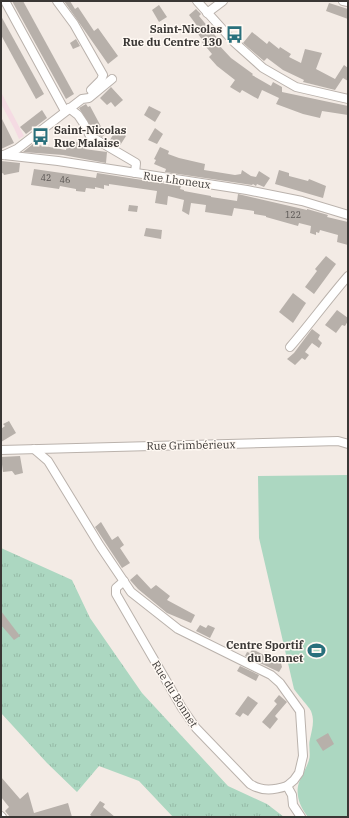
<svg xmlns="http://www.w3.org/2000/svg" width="349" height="818" font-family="'IBM Plex Serif',serif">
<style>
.education{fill:#f5dbe3}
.grass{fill:url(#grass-tufts)}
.green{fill:#acd7c1}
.building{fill:#b7b0aa}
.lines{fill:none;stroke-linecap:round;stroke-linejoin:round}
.minor-casing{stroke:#bab2ac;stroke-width:10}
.minor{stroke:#fff;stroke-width:8}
.labels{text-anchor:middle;stroke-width:3;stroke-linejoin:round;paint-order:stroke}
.number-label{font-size:9px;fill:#595552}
.poi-label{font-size:11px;font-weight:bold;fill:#3a3735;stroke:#fff9f3;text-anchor:end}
.street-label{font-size:11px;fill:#3a3735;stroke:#fff9f3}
</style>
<defs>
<pattern id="grass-tufts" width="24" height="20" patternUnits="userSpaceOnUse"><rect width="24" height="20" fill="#acd7c1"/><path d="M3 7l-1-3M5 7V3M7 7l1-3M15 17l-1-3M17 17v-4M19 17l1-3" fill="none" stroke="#95b9a6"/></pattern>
</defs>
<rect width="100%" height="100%" fill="#f3ebe5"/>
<polygon class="education" points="1,92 24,136 19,139 14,128 1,104"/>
<polygon class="grass" points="1,548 72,580 90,618 142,693 228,786 267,804 284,817 173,817 139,781 99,766 77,792 47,763 1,713"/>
<path class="green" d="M348 475V817H308C300 807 294 793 300 780 303 773 307 767 309 760 311 753 308 746 310 739 312 729 315 721 311 711 310 708 298 695 294 689L259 538 258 476Z"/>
<g class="building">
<polygon points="12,1 23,1 74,94 66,99"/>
<polygon points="64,1 70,1 75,9 78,7 94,31 98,28 118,56 108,64"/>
<polygon points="329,3 348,9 348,19 326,11"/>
<polygon points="159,5 167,17 159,22 152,10"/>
<polygon points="196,9 201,14 199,16 219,40 216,42 231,58 253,74 252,75 271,86 273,82 282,87 282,92 348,106 348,115 322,111 320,118 303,114 276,104 279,98 262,90 258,99 242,90 240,93 230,87 235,80 217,66 209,57 212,54 202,42 203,41 198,34 201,31 189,15"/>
<polygon points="1,16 44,94 36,99 1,35"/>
<polygon points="252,32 267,44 269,41 279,49 280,47 291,54 289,57 301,63 305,49 322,53 316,69 335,79 344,65 348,68 348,81 343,78 335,90 303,82 304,80 283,70 267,58 264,61 243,43"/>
<polygon points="76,39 80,46 73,49 70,43"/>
<polygon points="111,87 123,100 115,107 111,102 107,105 100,98"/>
<polygon points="86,104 88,107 90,106 105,134 102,137 94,132 79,108"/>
<polygon points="149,106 161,112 155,122 144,115"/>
<polygon points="42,110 47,118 26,134 20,127"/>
<polygon points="1,117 14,143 1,149"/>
<polygon points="155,128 163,134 157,144 148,140"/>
<polygon points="119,131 126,136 119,147 110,140 114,133 116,134"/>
<polygon points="67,141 91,144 84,149 107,152 106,163 63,155 23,152 33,144 66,150"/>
<polygon points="160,147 169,151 168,154 179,158 205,164 204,170 235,175 241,174 242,170 251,176 256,177 259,171 270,178 264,187 257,184 256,186 253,184 252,185 165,172 166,169 154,164 156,160 154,159"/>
<polygon points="1,161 20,163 19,172 4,175 3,173 1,174"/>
<polygon points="34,169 96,178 97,173 181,186 180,189 184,190 184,191 211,196 211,197 237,201 238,194 307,210 307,209 328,215 327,217 348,222 348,245 337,242 338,235 320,230 319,233 316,232 316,235 310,233 311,226 299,223 298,226 266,217 266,216 254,214 254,211 248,210 234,208 232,216 205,212 206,205 191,203 189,215 182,211 184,200 168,196 167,205 155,203 157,191 109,184 109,186 104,185 104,189 95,187 95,189 86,188 85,192 76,191 76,189 60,186 59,189 31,185"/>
<polygon points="279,170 289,173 289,176 308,181 309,179 326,186 323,198 275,184"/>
<polygon points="129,205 138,206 137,212 128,211"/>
<polygon points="146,228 162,230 161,239 144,236"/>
<polygon points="326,256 336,264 314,294 305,287 317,271 315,269"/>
<polygon points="293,293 306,303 293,323 279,312"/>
<polygon points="337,310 348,318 348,321 345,326 342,325 336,333 325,325"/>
<polygon points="312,329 320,335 318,339 322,343 319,348 312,343 305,352 309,355 305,360 302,358 295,365 287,359 294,353"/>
<polygon points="9,421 16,433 1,442 1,429 5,426 3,424"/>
<polygon points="20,456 23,473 15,475 12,471 3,472 1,457"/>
<polygon points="101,522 112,540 118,536 124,545 120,548 130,563 122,568 95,527"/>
<polygon points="137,574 151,589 156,585 170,596 167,600 195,615 191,623 167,613 138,589 130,580"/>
<polygon points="1,611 20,636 14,640 1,625"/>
<polygon points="200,625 206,628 208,625 215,628 210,638 196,631"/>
<polygon points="252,649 272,659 273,657 280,659 282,667 279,672 245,656 247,652 250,653"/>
<polygon points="240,666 259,675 256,681 237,671"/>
<polygon points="279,695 287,702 275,716 278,719 270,729 262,722 277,704 274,701"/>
<polygon points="248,696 258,703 248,716 243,713 240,717 235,714"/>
<polygon points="328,733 334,744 323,751 316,740"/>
<polygon points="1,777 20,799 28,792 34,813 68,803 72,817 10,817 5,811 9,807 1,797"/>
<polygon points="100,801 105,804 103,807 115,817 93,817 90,815"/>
</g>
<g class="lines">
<defs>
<g id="minor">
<polyline points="5,1 65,111"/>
<polyline points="57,1 74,24 103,75 101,80 91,90"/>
<polyline points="197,1 234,42 263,68 296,87 348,99"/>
<polyline points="343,1 348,2"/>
<polyline points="207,13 223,1"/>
<polyline points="69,108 78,115 84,124 90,136 136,163 135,173"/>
<polyline points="4,155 58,161 247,190 302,201 348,215"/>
<polyline points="4,155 17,149 82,99 89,98 112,79"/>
<path d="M290 347C310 324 328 299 348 276"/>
<polyline points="34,449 48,461 100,546 131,592 178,629 271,675 280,683 300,711 303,756 299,773 294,780 287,786 292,795 293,805 301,817"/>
<polyline points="1,450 338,441 348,444"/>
<path d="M124 581 116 588V594L182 708 196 728 250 784C263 792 274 790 287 786"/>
<polyline points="1,816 2,817"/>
</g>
</defs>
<use href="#minor" class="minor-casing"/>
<use href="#minor" class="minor"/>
</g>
<defs>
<symbol id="bus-bare" viewBox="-9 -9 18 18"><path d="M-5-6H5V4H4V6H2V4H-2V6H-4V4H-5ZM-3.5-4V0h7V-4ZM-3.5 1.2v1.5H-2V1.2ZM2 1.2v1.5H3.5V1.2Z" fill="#29707c" stroke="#fff9f3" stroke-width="2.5" paint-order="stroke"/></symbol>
<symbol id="stadium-bare" viewBox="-9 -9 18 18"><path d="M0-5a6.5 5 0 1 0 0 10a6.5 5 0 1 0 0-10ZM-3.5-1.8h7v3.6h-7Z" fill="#29707c" stroke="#fff9f3" stroke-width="2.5" paint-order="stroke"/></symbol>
</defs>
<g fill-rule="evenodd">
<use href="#bus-bare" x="222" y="22" width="25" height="25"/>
<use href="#bus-bare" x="28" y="124" width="25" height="25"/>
<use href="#stadium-bare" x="304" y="638" width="25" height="25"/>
</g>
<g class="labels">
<g class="number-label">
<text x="46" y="181">42</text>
<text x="65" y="183">46</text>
<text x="293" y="218">122</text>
</g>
<g class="poi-label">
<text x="222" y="33">Saint-Nicolas<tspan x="222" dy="13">Rue du Centre 130</tspan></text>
<text x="54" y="134" text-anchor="start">Saint-Nicolas<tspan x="54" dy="13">Rue Malaise</tspan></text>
<text x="303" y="649">Centre Sportif<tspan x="303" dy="13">du Bonnet</tspan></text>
</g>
<g class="street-label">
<text transform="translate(177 180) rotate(8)" y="4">Rue Lhoneux</text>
<text transform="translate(191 445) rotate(-1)" y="4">Rue Grimbérieux</text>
<text transform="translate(175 694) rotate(58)" y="4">Rue du Bonnet</text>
</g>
</g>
<rect width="349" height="818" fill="none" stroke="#3a3735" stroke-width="4"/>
</svg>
